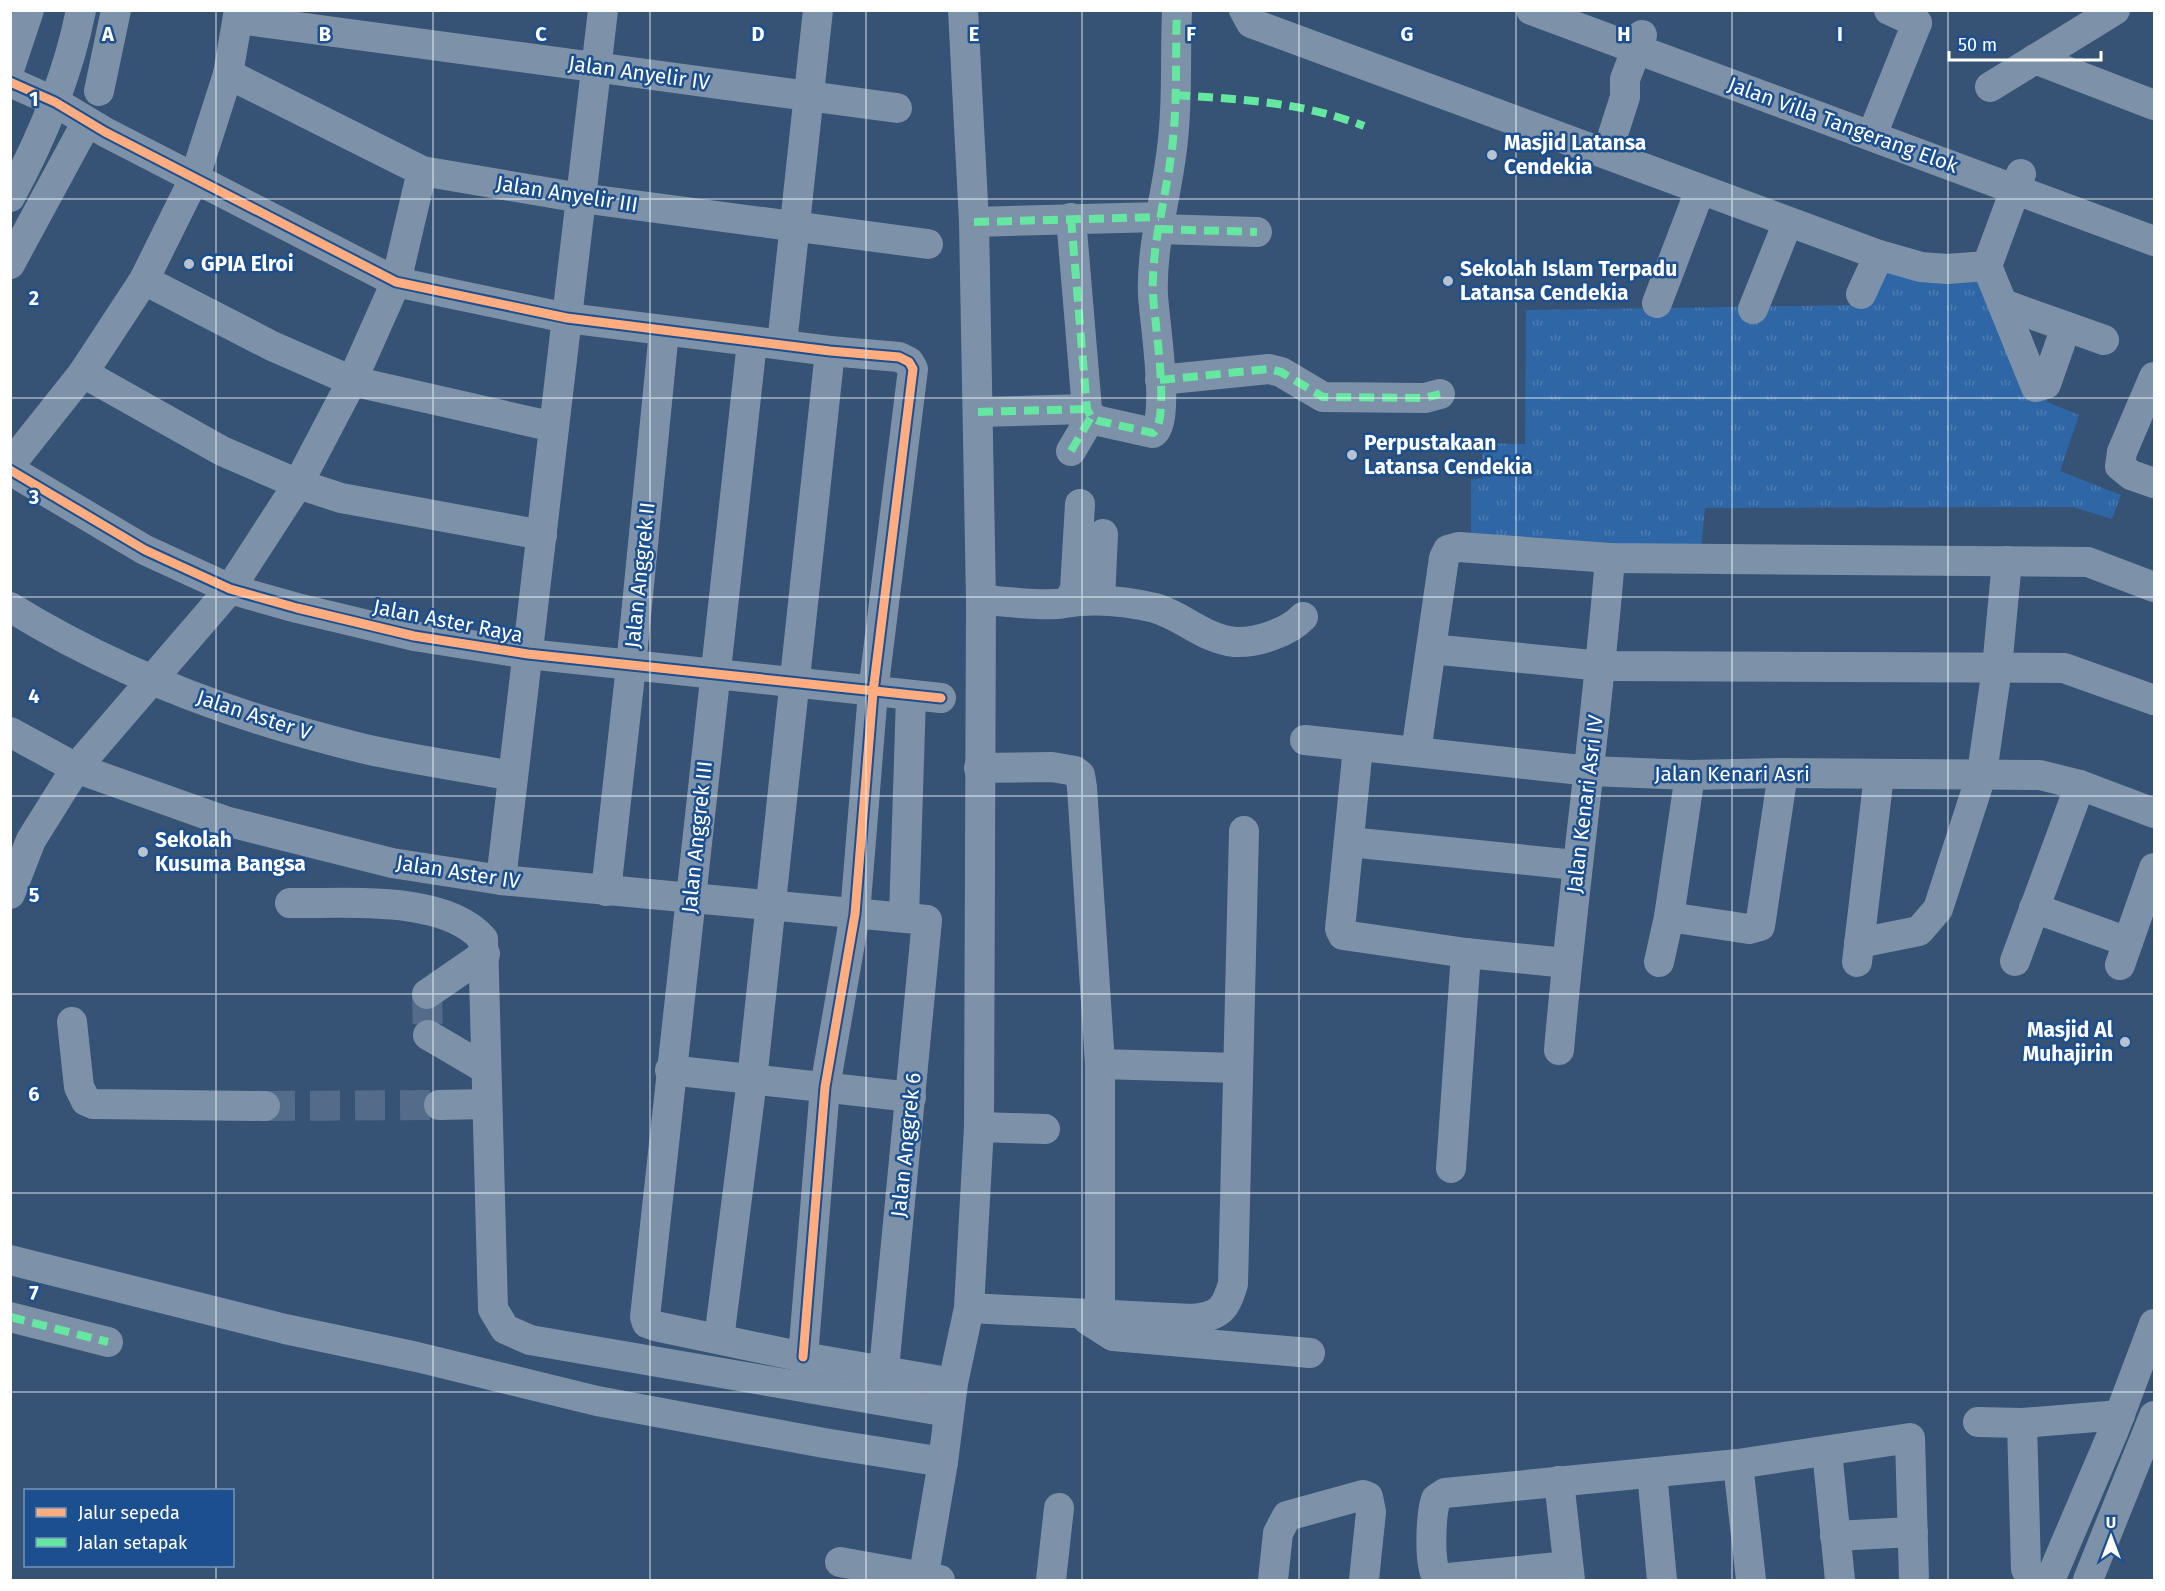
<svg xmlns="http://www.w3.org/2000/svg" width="2165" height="1591" font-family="'Fira Sans',sans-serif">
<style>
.grass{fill:url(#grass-tufts)}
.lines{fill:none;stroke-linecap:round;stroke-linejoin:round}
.minor-tunnel{stroke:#546c89;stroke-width:30;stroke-dasharray:30 15;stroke-linecap:butt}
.minor{stroke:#7d92a8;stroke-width:30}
.quiet{stroke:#66e7a1;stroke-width:8;stroke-dasharray:15 8;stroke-linecap:butt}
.cycleway-casing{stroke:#1b4f8f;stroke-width:13}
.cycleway{stroke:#ffac80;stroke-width:9}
.grid{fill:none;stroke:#fff;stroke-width:1.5;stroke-opacity:0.55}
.poi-dot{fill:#b9c2ce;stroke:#1b4f8f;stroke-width:2}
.labels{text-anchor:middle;stroke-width:5;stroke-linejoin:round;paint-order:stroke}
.street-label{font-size:21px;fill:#fff;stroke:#1b4f8f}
.poi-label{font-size:21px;font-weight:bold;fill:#fff;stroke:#1b4f8f;text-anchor:start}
.grid-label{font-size:20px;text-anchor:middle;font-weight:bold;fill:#fff;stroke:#1b4f8f;stroke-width:5;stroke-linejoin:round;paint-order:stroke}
</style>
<defs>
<pattern id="grass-tufts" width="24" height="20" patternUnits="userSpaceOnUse" patternTransform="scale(1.5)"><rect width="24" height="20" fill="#2f66a5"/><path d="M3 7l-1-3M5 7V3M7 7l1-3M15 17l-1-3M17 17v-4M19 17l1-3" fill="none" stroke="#4e7db2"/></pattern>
</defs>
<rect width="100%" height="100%" fill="#365274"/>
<polygon class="grass" points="1879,255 1987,266 2046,384 2047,402 2079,415 2060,471 2121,495 2112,519 2073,507 1705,508 1700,559 1471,548 1471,479 1483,478 1482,443 1525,444 1526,310 1857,305"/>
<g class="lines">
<g class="minor-tunnel">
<polyline points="427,994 428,1035"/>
<polyline points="265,1106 439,1105"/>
</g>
<g class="minor">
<polyline points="1244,10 1251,23 1879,255 1921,267 1947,269 1987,266 2021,174"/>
<polyline points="1531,10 2154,241"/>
<polyline points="1889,10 1917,23"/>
<polyline points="239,19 897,108"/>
<polyline points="2035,59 2154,105"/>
<polyline points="10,67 29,10"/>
<polyline points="228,74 422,171 581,198 928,244"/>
<polyline points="10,82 55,102 105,132 396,282 567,318 830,351 899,357 909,362 913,369 873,692 855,914 825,1087 803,1357"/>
<polyline points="1990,87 2115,10"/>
<polyline points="99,91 116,10"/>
<polyline points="1872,135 1917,23"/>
<polyline points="1607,153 1625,97 1625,79 1642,35"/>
<path d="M10 197C42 138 68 76 81 10"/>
<path d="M1071 218 1087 409 1091 417 1099 421 1153 433C1171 422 1154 318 1153 295 1151 248 1165 202 1171 156 1178 109 1175 58 1177 10"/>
<polyline points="974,222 1159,217"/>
<polyline points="1158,229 1257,232"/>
<polyline points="10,264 82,131"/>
<polyline points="1987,266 2036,387 2046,384 2066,327"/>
<polyline points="144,280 272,346 352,381 554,427"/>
<polyline points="1861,294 1879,255"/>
<polyline points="1657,303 1700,190"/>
<polyline points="2003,304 2104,340"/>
<polyline points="1753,309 1788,222"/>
<polyline points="752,342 645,1317 647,1323 655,1326 803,1357 953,1383"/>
<polyline points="782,344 818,10"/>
<polyline points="83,373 222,451 298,484 341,498 542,535"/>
<polyline points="2154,377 2122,452 2120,466 2131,475 2154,483"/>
<polyline points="1160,380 1269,369 1281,372 1323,397 1425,398 1440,394"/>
<polyline points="978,412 1087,409"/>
<polyline points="1071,451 1091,417"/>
<polyline points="10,465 83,373 144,280 195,177 228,74 239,10"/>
<polyline points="10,470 145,550 230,589 297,608 414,636 528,654 941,698"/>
<path d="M981 600C1002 601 1046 607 1064 603 1093 598 1126 601 1155 608 1183 616 1204 639 1235 642 1256 643 1288 633 1303 617"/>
<polyline points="1100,600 1103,534"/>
<polyline points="1069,601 1075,589 1080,504"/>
<path d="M10 607C120 675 240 719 365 749 414 760 464 767 513 776"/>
<polyline points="1431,649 1602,666 2064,668 2154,700"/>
<polyline points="10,732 76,768 225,821 392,863 501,880 927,920 884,1369"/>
<polyline points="1305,740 1590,771 1690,775 1783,773 2040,775 2080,785 2154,813"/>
<polyline points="1358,747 1340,929 1343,935 1466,953 1566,963"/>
<polyline points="1416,752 1444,558 1448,550 1459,547 1610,558 2088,562 2154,587"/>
<polyline points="979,768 1052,767 1075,771 1080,775 1082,787 1100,1064 1100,1315"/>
<polyline points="1349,842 1576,865"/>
<polyline points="501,880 603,10"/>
<polyline points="606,891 631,666 664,331"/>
<polyline points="10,894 31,840 76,768 230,589 298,484 352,381 396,282 422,171"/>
<path d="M290 903C344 904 444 894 483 939L493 1309 505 1329 530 1340 948 1412"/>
<polyline points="2034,908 2128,942"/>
<polyline points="904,917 911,697"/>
<polyline points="1669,917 1749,929 1760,926 1783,773"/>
<polyline points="1859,943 1919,931 1938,909 1982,773 1997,668 2007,561"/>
<polyline points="2015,961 2080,785"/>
<polyline points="1659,962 1669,917 1690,775"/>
<polyline points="1857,962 1879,775"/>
<polyline points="2120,965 2154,868"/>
<polyline points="427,994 485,954"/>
<polyline points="72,1022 79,1087 86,1101 93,1104 265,1106"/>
<polyline points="428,1035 486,1069"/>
<path d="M1559 1050C1573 886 1597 723 1610 558"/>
<polyline points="1100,1064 1237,1068"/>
<polyline points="670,1070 911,1097"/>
<polyline points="439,1105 487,1104"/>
<polyline points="979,1127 1045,1129"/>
<polyline points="1451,1168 1466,953"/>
<polyline points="10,1260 285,1329 417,1357 597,1401 824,1443 943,1462"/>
<path d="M969 1308 1192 1319C1220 1316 1225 1310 1233 1284L1244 831"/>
<polyline points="10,1317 108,1342"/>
<polyline points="1088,1320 1113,1336 1310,1353"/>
<polyline points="719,1339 752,1080 830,351"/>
<polyline points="1978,1422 2022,1423 2120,1415"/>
<polyline points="2022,1423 2026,1569 2032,1580"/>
<polyline points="1827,1451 1840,1580"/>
<polyline points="1738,1464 1751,1580"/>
<polyline points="1652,1473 1662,1580"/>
<polyline points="1559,1481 1570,1580"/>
<polyline points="1835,1536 1913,1532"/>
<polyline points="840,1562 940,1580"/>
<path d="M1568 1566 1438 1579C1428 1568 1431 1513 1436 1499L1445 1493 1738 1464 1910 1438 1914 1580"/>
<polyline points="923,1580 943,1462 953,1383 969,1308 979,1127 981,600 974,222 963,10"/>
<polyline points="1051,1580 1059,1508"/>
<polyline points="1273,1580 1278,1533 1287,1516 1363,1495 1368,1497 1371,1512 1364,1580"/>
<polyline points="2050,1580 2114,1430 2154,1324"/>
<polyline points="2088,1580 2154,1416"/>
</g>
<g class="quiet">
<path d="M1175 95C1240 99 1302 102 1364 126"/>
<path d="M1071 218 1087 409 1091 417 1099 421 1153 433C1171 422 1154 318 1153 295 1151 248 1165 202 1171 156 1178 109 1175 58 1177 10"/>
<polyline points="974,222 1159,217"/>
<polyline points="1158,229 1257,232"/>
<polyline points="1160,380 1269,369 1281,372 1323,397 1425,398 1440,394"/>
<polyline points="978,412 1087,409"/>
<polyline points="1071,451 1091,417"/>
<polyline points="10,1317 108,1342"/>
</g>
<defs>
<g id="cycleway">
<polyline points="10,82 55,102 105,132 396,282 567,318 830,351 899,357 909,362 913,369 873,692 855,914 825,1087 803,1357"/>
<polyline points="10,470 145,550 230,589 297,608 414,636 528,654 941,698"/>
</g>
</defs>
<use href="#cycleway" class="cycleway-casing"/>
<use href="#cycleway" class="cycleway"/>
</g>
<path class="grid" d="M216 10V1490M433 10V1580M650 10V1580M866 10V1580M1082 10V1580M1299 10V1580M1516 10V1580M1732 10V1580M1948 10V1580M10 199H2154M10 398H2154M10 597H2154M10 796H2154M10 994H2154M10 1193H2154M10 1392H2154M216 1566V1580"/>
<g class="poi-dot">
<circle cx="1492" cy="155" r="6"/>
<circle cx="189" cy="264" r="6"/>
<circle cx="1448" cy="281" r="6"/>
<circle cx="1352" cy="455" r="6"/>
<circle cx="143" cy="852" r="6"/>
<circle cx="2125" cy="1042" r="6"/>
</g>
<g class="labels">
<g class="street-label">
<text transform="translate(639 73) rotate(8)" y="7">Jalan Anyelir IV</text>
<text transform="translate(1843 125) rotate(20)" y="7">Jalan Villa Tangerang Elok</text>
<text transform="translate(567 194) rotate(9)" y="7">Jalan Anyelir III</text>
<text transform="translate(640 575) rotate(-84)" y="7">Jalan Anggrek II</text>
<text transform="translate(448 621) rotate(11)" y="7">Jalan Aster Raya</text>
<text transform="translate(254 715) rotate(18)" y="7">Jalan Aster V</text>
<text x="1732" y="781">Jalan Kenari Asri</text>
<text transform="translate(1585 804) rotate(-83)" y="7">Jalan Kenari Asri IV</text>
<text transform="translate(697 837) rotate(-84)" y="7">Jalan Anggrek III</text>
<text transform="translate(458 872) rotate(9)" y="7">Jalan Aster IV</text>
<text transform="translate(906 1145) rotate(-84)" y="7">Jalan Anggrek 6</text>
</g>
<g class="poi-label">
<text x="1504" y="150">Masjid Latansa<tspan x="1504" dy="24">Cendekia</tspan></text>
<text x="201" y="271">GPIA Elroi</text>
<text x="1460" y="276">Sekolah Islam Terpadu<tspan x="1460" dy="24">Latansa Cendekia</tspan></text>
<text x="1364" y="450">Perpustakaan<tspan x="1364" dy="24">Latansa Cendekia</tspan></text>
<text x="155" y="847">Sekolah<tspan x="155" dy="24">Kusuma Bangsa</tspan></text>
<text x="2113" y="1037" text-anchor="end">Masjid Al<tspan x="2113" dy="24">Muhajirin</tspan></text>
</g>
</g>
<g class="grid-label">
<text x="108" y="41">A</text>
<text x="325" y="41">B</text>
<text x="541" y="41">C</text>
<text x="758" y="41">D</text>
<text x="974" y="41">E</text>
<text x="1191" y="41">F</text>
<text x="1407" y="41">G</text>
<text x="1624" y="41">H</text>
<text x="1840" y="41">I</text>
<text x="34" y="106">1</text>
<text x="34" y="305">2</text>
<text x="34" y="504">3</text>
<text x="34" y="703">4</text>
<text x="34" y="902">5</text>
<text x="34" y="1101">6</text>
<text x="34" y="1300">7</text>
</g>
<rect width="2165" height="1591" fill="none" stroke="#ffffff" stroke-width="24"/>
<rect x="24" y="1489" width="210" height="78" fill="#1b4f8f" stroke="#7695bc" stroke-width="1.5"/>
<rect x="36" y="1508" width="30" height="9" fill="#ffac80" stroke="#7695bc" stroke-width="1.5"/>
<text x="78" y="1519" font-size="18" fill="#ffffff">Jalur sepeda</text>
<rect x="36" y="1538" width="30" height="9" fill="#66e7a1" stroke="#7695bc" stroke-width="1.5"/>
<text x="78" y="1549" font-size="18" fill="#ffffff">Jalan setapak</text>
<g transform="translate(2111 1537)" stroke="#1b4f8f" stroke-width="4.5" paint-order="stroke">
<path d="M0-4.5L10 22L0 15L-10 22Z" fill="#ffffff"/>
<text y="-9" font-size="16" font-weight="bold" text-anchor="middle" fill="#ffffff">U</text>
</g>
<path d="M1949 51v9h152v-9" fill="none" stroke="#ffffff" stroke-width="3"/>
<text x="1958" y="51" font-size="18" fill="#ffffff" stroke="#1b4f8f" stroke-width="4.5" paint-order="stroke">50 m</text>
</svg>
